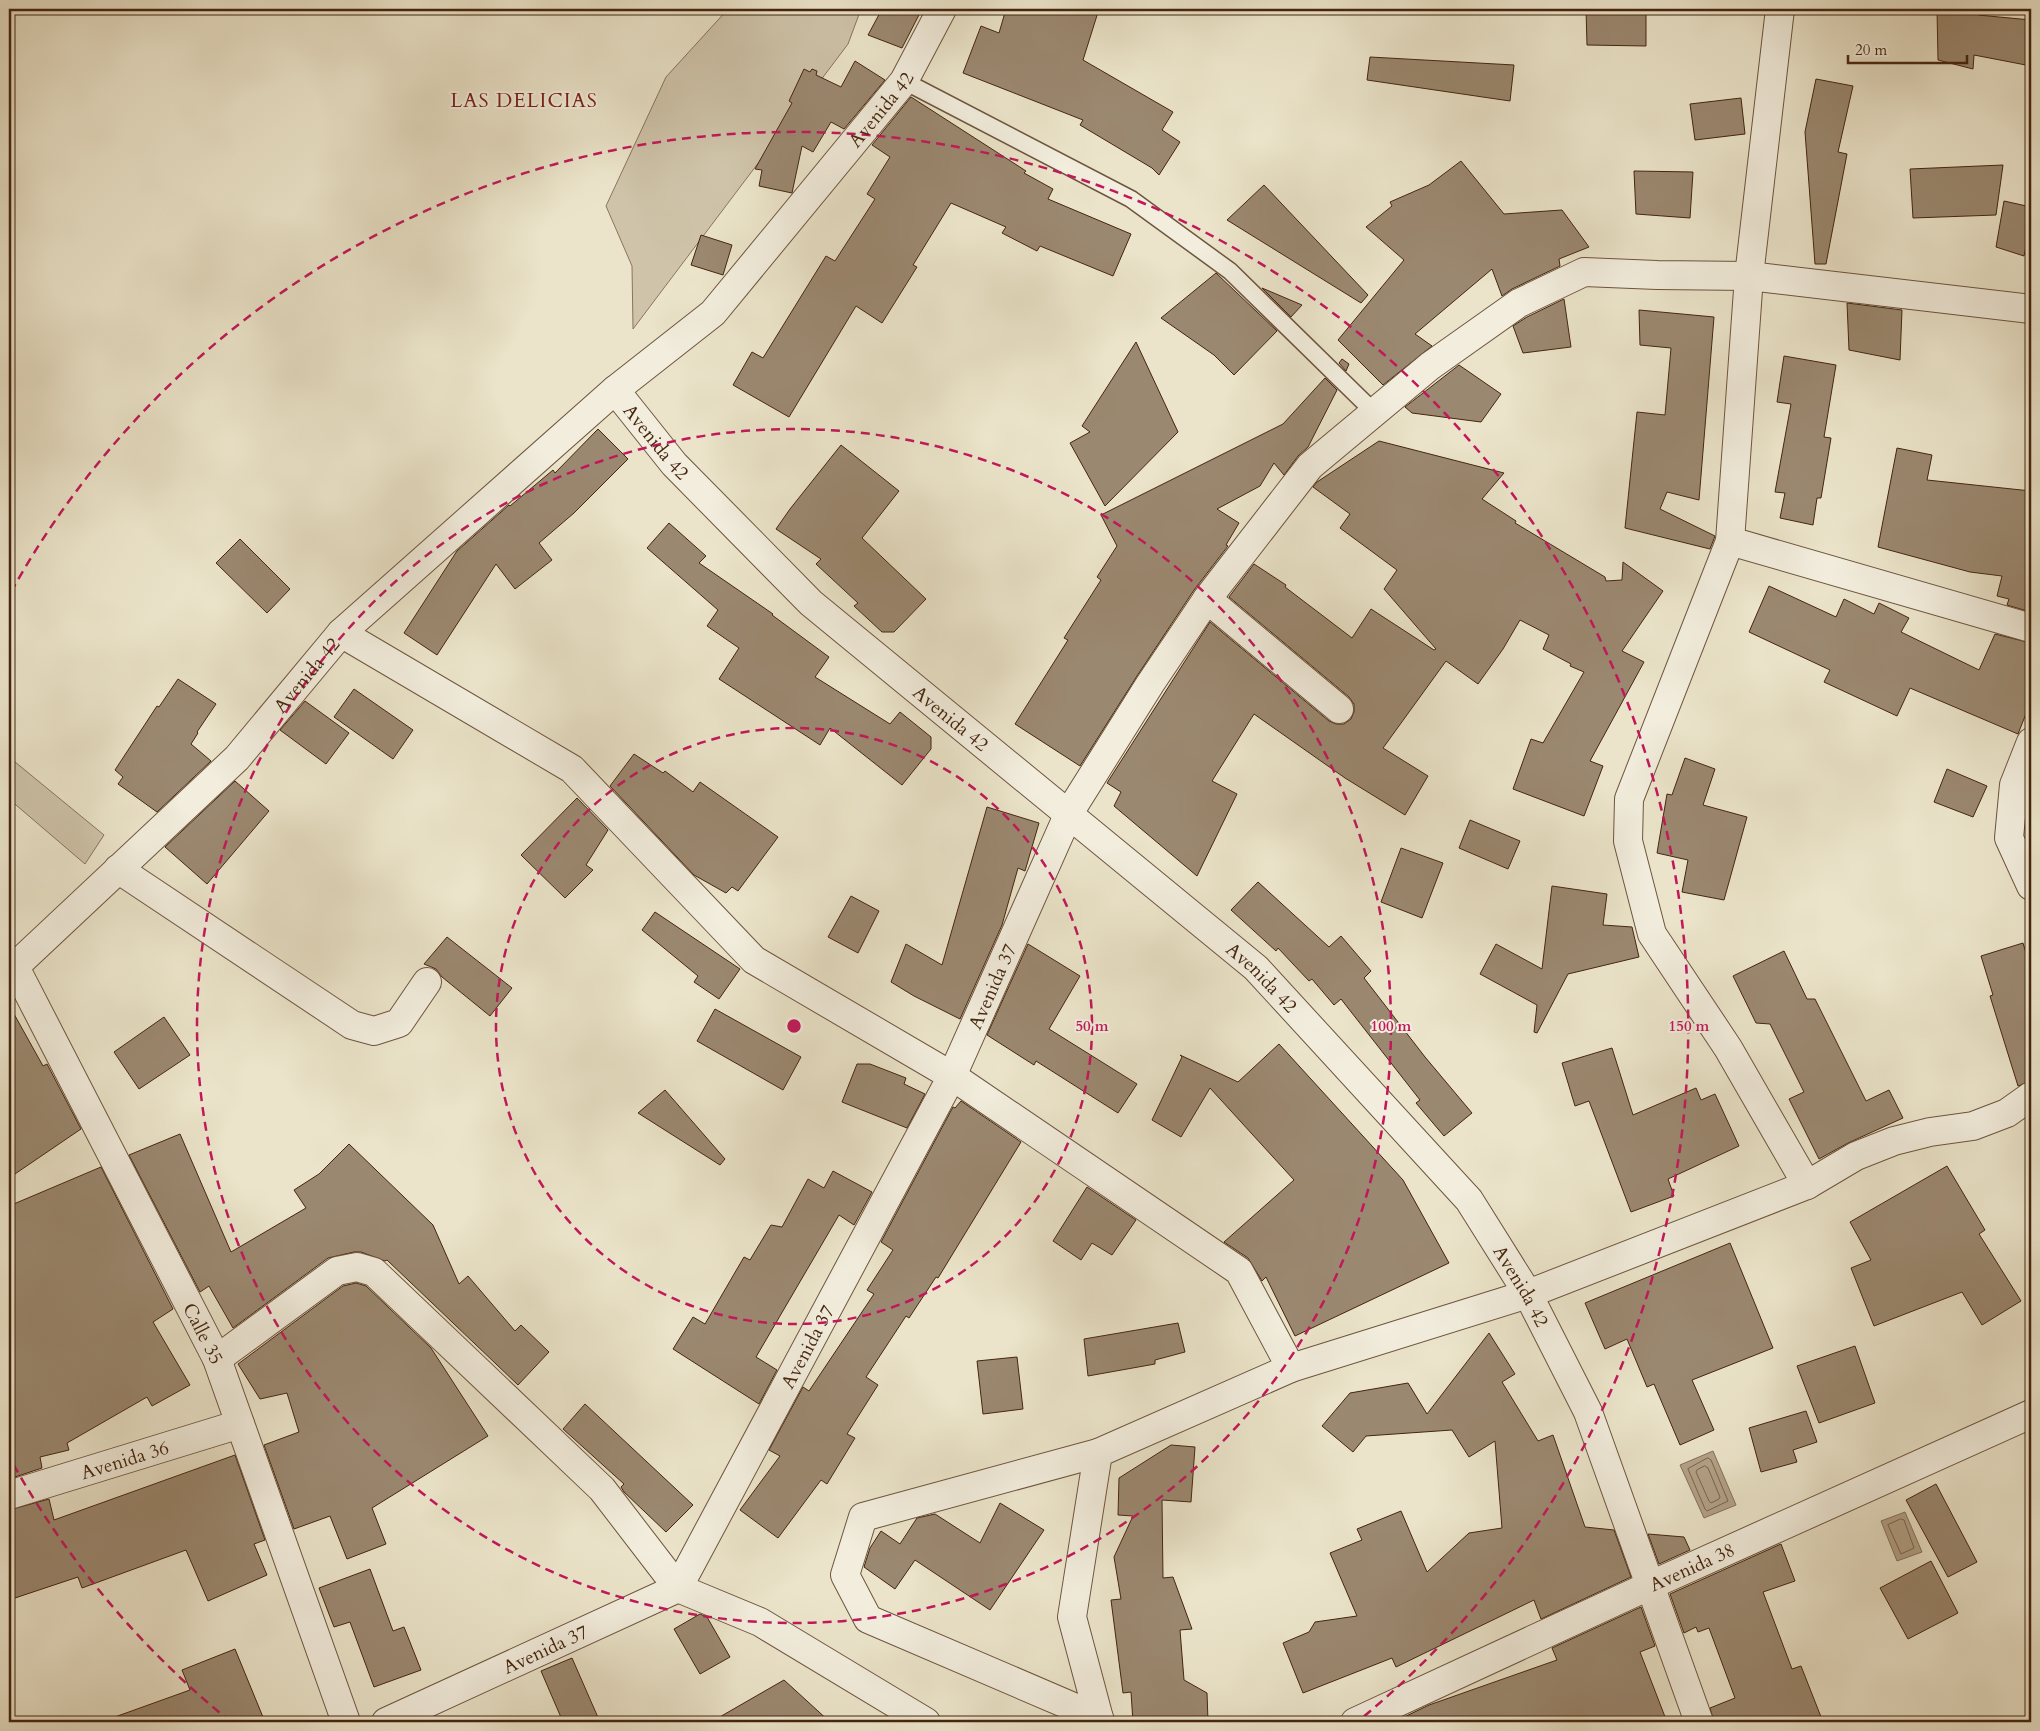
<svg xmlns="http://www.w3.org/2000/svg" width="2040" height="1731" font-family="Cardo,serif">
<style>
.green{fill:#cfc4aa;stroke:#8a745c}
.water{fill:#b3a38a;stroke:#877159}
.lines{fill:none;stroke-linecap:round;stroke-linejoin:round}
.shore{stroke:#7c644c;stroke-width:1}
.building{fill:#9b8870;stroke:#45250f}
.service-casing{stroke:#6e553e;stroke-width:19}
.minor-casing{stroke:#6e553e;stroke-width:30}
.service{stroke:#f2eddd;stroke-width:16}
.minor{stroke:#f2eddd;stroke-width:28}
.ring{fill:none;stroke:#c2185b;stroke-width:2.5;stroke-dasharray:9 6}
.labels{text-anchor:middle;stroke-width:4;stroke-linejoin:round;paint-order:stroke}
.street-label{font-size:19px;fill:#45250f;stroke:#f2eddd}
.neighbourhood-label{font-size:20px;letter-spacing:1px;fill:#7a1f14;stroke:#f2eddd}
.centre{fill:#c2185b;stroke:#f2eddd;stroke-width:2.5}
.ring-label{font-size:15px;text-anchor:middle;font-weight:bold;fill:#c2185b;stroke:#f2eddd;stroke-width:4;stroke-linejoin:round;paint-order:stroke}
</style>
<rect width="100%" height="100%" fill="#ebe4ca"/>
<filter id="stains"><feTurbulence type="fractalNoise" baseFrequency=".004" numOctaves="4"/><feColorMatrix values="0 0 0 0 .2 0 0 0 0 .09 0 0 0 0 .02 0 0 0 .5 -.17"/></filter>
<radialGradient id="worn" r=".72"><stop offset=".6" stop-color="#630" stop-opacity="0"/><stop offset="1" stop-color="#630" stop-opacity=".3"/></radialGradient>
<g class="green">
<polygon points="728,9 861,9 848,44 633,329 632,266 606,206 666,77"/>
<polygon points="9,757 104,835 85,864 9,799"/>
</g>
<g class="water">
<polygon points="1713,1451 1736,1505 1704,1518 1680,1465"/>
<polygon points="1905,1512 1922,1552 1897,1561 1881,1521"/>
</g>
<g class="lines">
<g class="shore">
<polygon points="1708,1458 1711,1460 1728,1501 1707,1511 1705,1509 1688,1469"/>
<polygon points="1705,1466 1708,1468 1720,1497 1719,1499 1711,1503 1709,1501 1696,1472 1697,1470"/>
<polygon points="1901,1519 1904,1520 1914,1548 1901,1554 1888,1525"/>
</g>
</g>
<g class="building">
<polygon points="882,9 922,9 902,48 868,35"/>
<polygon points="1006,9 1099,9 1083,60 1173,112 1162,130 1180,142 1159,175 1152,168 1080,125 1083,120 963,73 981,26 999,33"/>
<polygon points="1586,9 1646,9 1646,46 1587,45"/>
<polygon points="1937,9 1978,9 1978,15 2031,20 2031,66 1974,55 1973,69 1938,60"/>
<polygon points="1370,57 1514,65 1510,101 1367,80"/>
<polygon points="855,61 885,80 844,129 831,122 813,152 802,146 792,193 759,186 762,170 755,169 792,103 789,101 804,69 810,72 812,69 817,71 816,75 841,87"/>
<polygon points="1816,79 1853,86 1838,152 1847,154 1826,264 1815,264 1805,132"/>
<polygon points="911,97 1026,171 1024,173 1053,189 1048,199 1131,234 1113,276 1040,246 1037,251 1002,233 1006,227 951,203 913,265 917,267 882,323 856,306 789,417 733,385 752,352 763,358 826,256 835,261 875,199 867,194 890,157 872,145"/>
<polygon points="1741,98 1745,134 1695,140 1690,104"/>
<polygon points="1461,161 1504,214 1562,210 1589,247 1559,259 1560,266 1512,289 1502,296 1492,269 1415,334 1432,346 1383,385 1338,340 1404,260 1366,227 1392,206 1390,202 1429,185"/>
<polygon points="2003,165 1996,215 1913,218 1910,169"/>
<polygon points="1634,171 1693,172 1690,218 1636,214"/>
<polygon points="1264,185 1368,295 1361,303 1227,220"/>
<polygon points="2004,201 2031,207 2031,221 2024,256 1996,247"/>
<polygon points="701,235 732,245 723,275 691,265"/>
<polygon points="1216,273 1277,331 1234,375 1214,355 1161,318"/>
<polygon points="1262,288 1302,305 1291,317"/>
<polygon points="1564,299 1571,347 1523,353 1513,326 1527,317"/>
<polygon points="1847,303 1902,310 1900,360 1849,350"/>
<polygon points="1639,310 1714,317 1699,500 1667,492 1660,509 1715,536 1710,549 1625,528 1637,412 1665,415 1671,348 1640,345"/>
<polygon points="1136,342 1178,432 1105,506 1070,443 1090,432 1082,426"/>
<polygon points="1784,356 1836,365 1824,437 1831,438 1821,498 1817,498 1813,525 1780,518 1785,493 1775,492 1791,404 1777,402"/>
<polygon points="1342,359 1349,364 1346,371 1339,363"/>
<polygon points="1459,365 1501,394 1481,422 1412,413 1405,407"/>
<polygon points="1325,378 1337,390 1308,447 1298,456 1284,475 1274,463 1260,486 1217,509 1239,523 1226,545 1228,546 1194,590 1137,676 1080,766 1015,724 1068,640 1064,638 1101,580 1097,577 1117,546 1101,515 1283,424"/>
<polygon points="598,429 628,459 574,513 539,543 552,560 515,589 496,564 437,655 404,633 457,551 509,505 510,506 553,470 555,473"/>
<polygon points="1379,441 1504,473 1482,499 1516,521 1515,523 1605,577 1606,581 1622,580 1623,562 1663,591 1622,651 1644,662 1590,761 1603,766 1584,816 1513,789 1531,739 1543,743 1584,672 1570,666 1571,664 1543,649 1549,635 1520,620 1503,649 1478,684 1446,661 1383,748 1428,776 1405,815 1345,778 1254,714 1212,781 1237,794 1197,876 1114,806 1121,792 1107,783 1210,622 1329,721 1336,724 1344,724 1351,719 1354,712 1354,704 1349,697 1229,597 1254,564 1286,585 1285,587 1352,638 1371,609 1434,650 1436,649 1384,589 1397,570 1340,528 1350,514 1313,487 1317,482"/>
<polygon points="841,445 899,491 862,538 926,599 894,632 882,632 854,606 858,603 816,564 821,559 776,529 790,509"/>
<polygon points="1897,448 1932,455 1927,480 2031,491 2031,612 2007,605 2009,599 1997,596 2002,576 1970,572 1878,547"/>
<polygon points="669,523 706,556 699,563 773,614 772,615 829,657 815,677 890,724 900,712 931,737 931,749 902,785 830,728 820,745 719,679 739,648 707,626 718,610 647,548"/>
<polygon points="240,539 290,589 267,613 216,563"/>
<polygon points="1769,586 1836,617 1844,599 1874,614 1879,603 1909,618 1901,632 1979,670 1995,634 2031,643 2031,701 2018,734 1910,688 1897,716 1824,682 1830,670 1749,632"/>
<polygon points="178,679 216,704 197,732 198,733 191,744 211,761 157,812 118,784 123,777 115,770 157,706 159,707"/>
<polygon points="354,689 413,730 393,759 334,717"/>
<polygon points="305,701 349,733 326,764 280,730"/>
<polygon points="634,754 663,773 665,771 693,792 700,782 778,837 738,891 732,887 726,893 694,875 610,786"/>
<polygon points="1685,758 1715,769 1703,805 1747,817 1724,900 1682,892 1688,860 1657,853 1667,794 1672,795"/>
<polygon points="1947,769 1987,786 1973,817 1934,802"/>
<polygon points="235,781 269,811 207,884 165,847"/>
<polygon points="577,798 608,830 586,865 593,870 565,898 521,855"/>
<polygon points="987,807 1039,823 1025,871 1018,868 1002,925 960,1019 914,996 891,982 906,944 942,965"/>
<polygon points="1470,820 1520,841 1508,869 1459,848"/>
<polygon points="1401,848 1443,863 1422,918 1381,902"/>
<polygon points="1258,882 1329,947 1341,936 1371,971 1364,978 1425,1057 1472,1113 1444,1136 1416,1103 1420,1100 1341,999 1334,1005 1312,979 1309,981 1278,948 1276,951 1231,910"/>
<polygon points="1552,886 1607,894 1603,925 1632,927 1639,957 1568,974 1537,1033 1534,1032 1537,1005 1480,974 1496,944 1542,969"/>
<polygon points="851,896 879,911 858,953 828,937"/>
<polygon points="655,912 740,969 719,999 694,982 698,976 642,930"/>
<polygon points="447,937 512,988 490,1016 442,977 436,969 424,964"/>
<polygon points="2023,943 2031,969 2031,1081 2018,1086 1990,996 1993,995 1981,956"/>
<polygon points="1028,944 1080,976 1049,1029 1137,1084 1118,1113 1036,1061 1034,1065 987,1035"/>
<polygon points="1784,951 1807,999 1815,999 1866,1101 1889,1090 1903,1118 1848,1143 1819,1159 1789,1099 1804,1092 1770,1024 1756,1023 1733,976"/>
<polygon points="9,1005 43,1066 47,1064 81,1129 9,1178"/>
<polygon points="715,1009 801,1057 783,1090 697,1041"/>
<polygon points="164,1017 190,1055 139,1089 114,1052"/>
<polygon points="1279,1044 1403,1180 1449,1263 1295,1336 1266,1277 1262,1281 1248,1258 1224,1242 1294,1180 1210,1088 1181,1137 1152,1120 1182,1057 1180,1055 1238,1082"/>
<polygon points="1612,1048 1633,1115 1696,1088 1701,1100 1715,1094 1739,1146 1668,1179 1674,1196 1631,1212 1589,1101 1575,1106 1562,1063"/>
<polygon points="857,1064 870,1064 906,1078 904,1084 925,1094 907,1128 842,1102"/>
<polygon points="665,1090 725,1159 720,1165 638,1113"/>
<polygon points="961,1101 1021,1142 938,1278 936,1277 909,1318 906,1316 866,1377 878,1385 847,1434 855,1438 827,1484 821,1480 778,1538 740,1510 780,1456 769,1450 803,1387 809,1391 874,1294 867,1290 893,1250 881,1242 953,1107 955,1108"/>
<polygon points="180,1134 231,1252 306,1208 294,1190 319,1174 349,1144 433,1225 459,1284 468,1276 515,1331 521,1325 549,1352 518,1385 387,1260 385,1261 361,1252 354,1252 328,1258 233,1328 209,1286 200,1292 129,1155"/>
<polygon points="1947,1166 1985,1230 1979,1234 2021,1301 1982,1325 1962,1292 1874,1326 1851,1268 1871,1260 1850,1222"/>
<polygon points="101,1167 173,1309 153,1322 190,1385 152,1406 147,1397 67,1443 69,1450 40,1457 42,1468 9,1479 9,1206"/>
<polygon points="833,1171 872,1192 854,1225 839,1215 756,1357 777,1370 759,1404 673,1349 693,1317 705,1324 744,1257 750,1260 771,1225 782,1227 808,1179 824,1188"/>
<polygon points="1087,1187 1136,1220 1112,1255 1092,1243 1081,1260 1053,1241"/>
<polygon points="1730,1243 1773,1348 1692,1380 1714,1430 1680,1445 1654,1384 1647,1387 1627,1339 1605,1349 1585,1303"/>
<polygon points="356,1283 366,1286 431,1348 488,1436 372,1508 386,1544 347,1559 330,1516 294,1529 264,1445 299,1432 287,1393 260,1399 238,1364 343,1286"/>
<polygon points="1178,1323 1185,1352 1155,1360 1155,1364 1088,1376 1084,1339"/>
<polygon points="1489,1333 1515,1374 1502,1382 1538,1441 1553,1435 1585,1527 1614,1530 1631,1577 1541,1619 1534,1600 1396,1667 1392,1658 1303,1693 1283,1643 1309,1632 1315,1622 1357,1616 1330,1553 1362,1540 1357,1529 1401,1511 1427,1572 1469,1533 1502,1528 1495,1441 1469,1457 1452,1430 1366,1436 1353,1452 1322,1426 1350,1393 1408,1383 1427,1414"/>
<polygon points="1855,1346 1875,1403 1819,1423 1797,1366"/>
<polygon points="1017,1357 1023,1409 983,1414 977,1361"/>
<polygon points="585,1404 693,1505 666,1532 624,1492 621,1487 624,1484 563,1429"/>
<polygon points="1806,1411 1817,1442 1793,1450 1797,1462 1761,1472 1749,1428"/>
<polygon points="1171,1445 1195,1447 1191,1502 1162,1500 1163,1578 1173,1577 1192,1629 1180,1630 1184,1680 1207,1693 1208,1721 1133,1722 1131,1692 1123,1693 1111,1600 1121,1599 1114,1557 1133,1516 1118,1515 1119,1478"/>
<polygon points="235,1455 265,1540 254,1544 267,1575 208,1601 186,1550 82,1588 78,1577 9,1600 9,1510 49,1499 54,1520"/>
<polygon points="1936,1484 1977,1562 1948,1577 1906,1500"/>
<polygon points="1000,1503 1044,1530 990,1610 915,1560 895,1589 864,1567 870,1548 881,1531 900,1544 917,1518 935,1514 980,1543"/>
<polygon points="1648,1534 1684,1537 1690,1550 1659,1564"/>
<polygon points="1781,1544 1795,1581 1763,1592 1792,1669 1801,1666 1823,1722 1714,1722 1710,1708 1735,1698 1709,1628 1698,1632 1696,1627 1684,1633 1670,1594"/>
<polygon points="1931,1561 1958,1613 1908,1639 1880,1588"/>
<polygon points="370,1569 393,1631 404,1627 421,1670 374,1687 350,1622 334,1627 319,1588"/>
<polygon points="1641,1607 1655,1646 1640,1652 1667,1722 1394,1722 1429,1705 1557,1660 1552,1648"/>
<polygon points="700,1614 707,1617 730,1657 700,1674 674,1629"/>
<polygon points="235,1649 265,1722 113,1722 112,1718 190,1690 182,1670"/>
<polygon points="572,1658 600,1722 563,1722 541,1671"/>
<polygon points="784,1680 830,1722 711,1722"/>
</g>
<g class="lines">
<defs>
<polyline id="service" points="904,81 1131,199 1230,271 1374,412"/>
<g id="minor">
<polyline points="1780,9 1749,276 1730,541 1629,799 1628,841 1652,934 1728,1048 1807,1185"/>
<path id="s1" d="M615 390 674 464 811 603 1256 968 1469 1200 1528 1294 1588 1412 1699 1722"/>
<polyline points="1730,541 2031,628"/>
<polyline points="1207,599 1339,709"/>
<polyline points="341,633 572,769 754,960 952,1076 1239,1271 1291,1368 1098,1453 1072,1617 1100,1722"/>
<polyline points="2031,742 2014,785 2009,838 2031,886"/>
<polyline points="118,869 352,1025 374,1031 399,1023 427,982"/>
<path id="s2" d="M15 967 217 1359 346 1722"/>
<path id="s3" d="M9 972 237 758 341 633 615 390 713 313 904 81 942 9"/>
<polyline points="217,1359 337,1271 357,1267 374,1272 602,1489 678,1588 760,1622 926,1722"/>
<polyline points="1291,1368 1528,1294 1807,1185 1856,1156 1894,1141 1930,1132 1973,1126 2007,1113 2031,1096"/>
<polyline points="1098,1453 863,1517 845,1575 868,1619 1099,1718"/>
<path id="s4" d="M9 1495 240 1424"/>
<path id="s5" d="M386 1722 678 1588 952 1076 1069 813 1150 684 1207 599 1310 466 1430 366 1519 303 1584 272 1657 275 1749 276 2031 309"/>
<path id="s6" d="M1355 1722 1651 1585 2031 1414"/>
</g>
</defs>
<use href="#service" class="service-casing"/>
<use href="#minor" class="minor-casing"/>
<use href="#service" class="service"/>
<use href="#minor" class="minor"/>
</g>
<g class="ring">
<circle cx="794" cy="1026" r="298"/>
<circle cx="794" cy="1026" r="597"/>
<path d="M231 1722A895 895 0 0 1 11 1460M11 592A895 895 0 1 1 1357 1722"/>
</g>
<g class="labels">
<g class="street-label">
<text dy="7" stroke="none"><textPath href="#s3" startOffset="1230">Avenida 42</textPath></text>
<text dy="7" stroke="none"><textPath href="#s1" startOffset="66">Avenida 42</textPath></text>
<text dy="7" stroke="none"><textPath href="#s3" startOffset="421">Avenida 42</textPath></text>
<text dy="7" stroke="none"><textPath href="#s1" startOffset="471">Avenida 42</textPath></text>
<text dy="7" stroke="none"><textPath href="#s1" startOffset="876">Avenida 42</textPath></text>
<text dy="7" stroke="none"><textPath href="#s5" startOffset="1000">Avenida 37</textPath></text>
<text dy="7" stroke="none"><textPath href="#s1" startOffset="1281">Avenida 42</textPath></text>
<text dy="7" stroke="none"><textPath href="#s2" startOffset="412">Calle 35</textPath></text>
<text dy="7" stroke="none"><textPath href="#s5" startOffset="595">Avenida 37</textPath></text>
<text dy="7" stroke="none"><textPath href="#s4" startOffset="121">Avenida 36</textPath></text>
<text dy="7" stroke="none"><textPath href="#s6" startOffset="371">Avenida 38</textPath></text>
<text dy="7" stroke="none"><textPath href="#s5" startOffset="175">Avenida 37</textPath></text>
</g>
<g class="neighbourhood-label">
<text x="524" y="107">LAS DELICIAS</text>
</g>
</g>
<circle cx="794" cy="1026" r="8" class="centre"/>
<g class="ring-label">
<text x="1092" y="1031">50 m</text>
<text x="1391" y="1031">100 m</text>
<text x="1689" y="1031">150 m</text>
</g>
<rect width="2040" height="1731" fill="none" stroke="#ebe4ca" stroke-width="30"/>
<rect x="10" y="10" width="2020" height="1711" fill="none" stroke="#45250f" stroke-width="2.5"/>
<rect x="15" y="15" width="2010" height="1701" fill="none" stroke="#45250f"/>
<path d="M1848 55v8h119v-8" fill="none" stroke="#45250f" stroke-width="2.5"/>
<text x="1855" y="55" font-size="15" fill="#45250f" stroke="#f2eddd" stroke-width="4" paint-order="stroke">20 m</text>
<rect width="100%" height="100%" filter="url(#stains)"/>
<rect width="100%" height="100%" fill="url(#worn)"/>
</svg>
